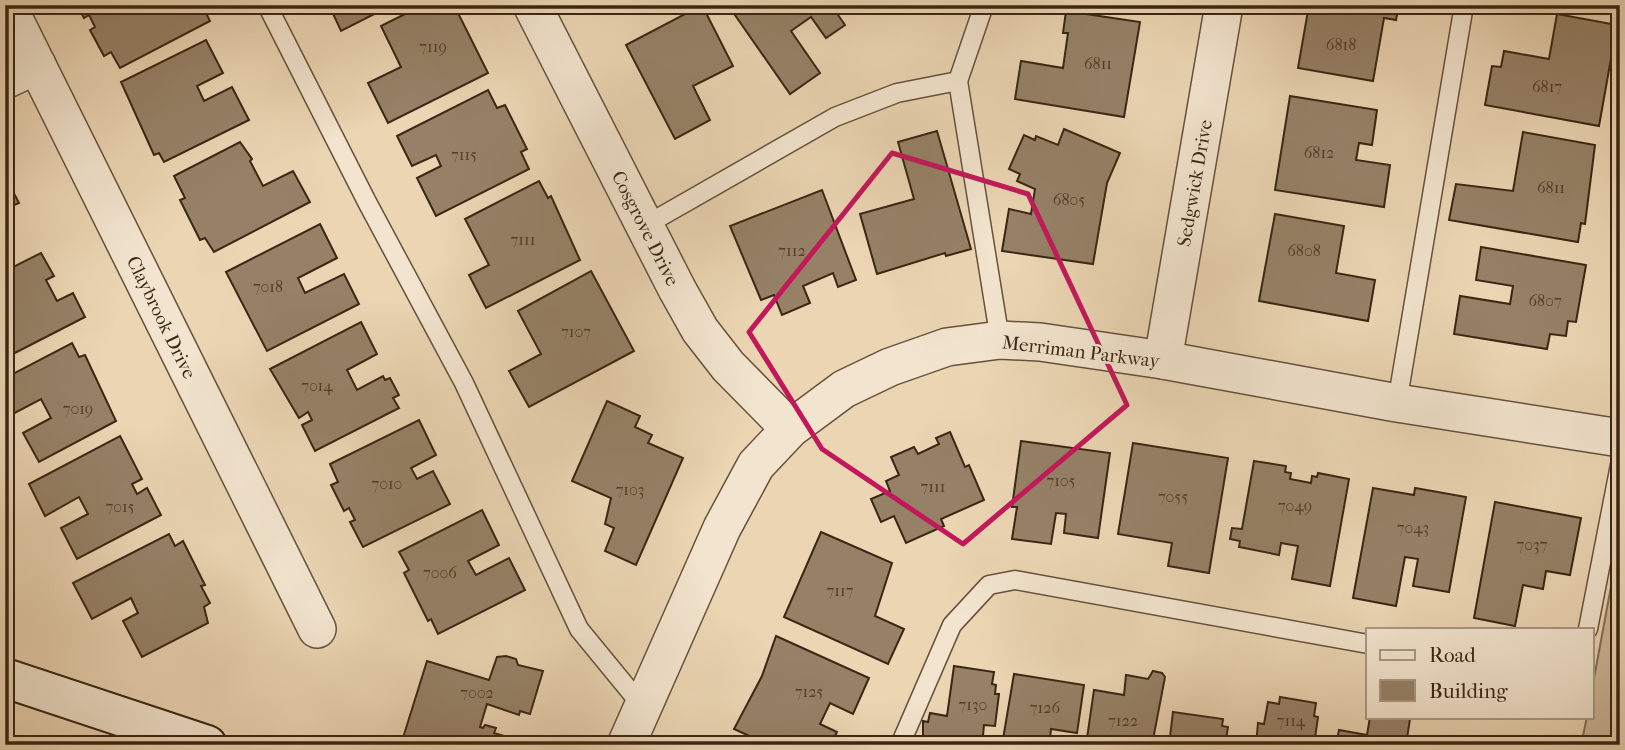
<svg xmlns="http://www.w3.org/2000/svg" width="1625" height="750" font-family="'IM FELL French Canon',serif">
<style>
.park{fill:#cdb798;stroke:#846e56;stroke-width:2}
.building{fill:#968167;stroke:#3a2614;stroke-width:2}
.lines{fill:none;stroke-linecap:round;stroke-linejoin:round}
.lane-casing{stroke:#66523c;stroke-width:21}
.street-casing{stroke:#66523c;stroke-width:40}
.secondary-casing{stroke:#3a2614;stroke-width:42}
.lane{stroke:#f2e4ce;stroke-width:18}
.street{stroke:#f2e4ce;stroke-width:37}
.secondary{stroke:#f2e4ce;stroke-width:38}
.marked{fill:none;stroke:#c2185b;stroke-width:5;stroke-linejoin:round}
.labels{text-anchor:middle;stroke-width:5;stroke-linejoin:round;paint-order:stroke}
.number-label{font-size:16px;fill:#513d29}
.street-label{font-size:19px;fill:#3a2614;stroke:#f2e4ce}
</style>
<rect width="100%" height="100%" fill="#ebd5b3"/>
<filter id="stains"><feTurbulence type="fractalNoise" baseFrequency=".00286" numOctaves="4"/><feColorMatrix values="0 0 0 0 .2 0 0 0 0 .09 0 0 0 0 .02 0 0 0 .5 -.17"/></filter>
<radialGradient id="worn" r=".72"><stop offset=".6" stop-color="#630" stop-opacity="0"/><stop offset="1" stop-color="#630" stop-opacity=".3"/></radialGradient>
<polygon class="park" points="1620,538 1620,745 1581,745 1587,717 1592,717 1592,689"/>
<g class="building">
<polygon points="77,5 145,5 148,10 157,5 202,5 210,21 120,68 111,52 104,56 90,30 95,27 89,15 84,18"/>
<polygon points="329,5 392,5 341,31"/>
<polygon points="423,5 454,5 488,73 388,123 368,83 401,67 381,26"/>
<polygon points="702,5 733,66 693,86 710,120 675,139 626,45"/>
<polygon points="728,5 831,5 845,25 826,38 811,17 791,31 820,73 790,94"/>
<polygon points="1309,5 1399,5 1396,20 1384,18 1373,81 1298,68"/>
<polygon points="1066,11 1140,22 1124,117 1015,99 1021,61 1063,68 1068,33 1063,33"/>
<polygon points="1557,14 1617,25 1599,126 1485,105 1492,66 1501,67 1504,51 1549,59"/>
<polygon points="206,40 223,73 197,86 204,101 232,87 249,120 164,162 159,153 154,155 121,82"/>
<polygon points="488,90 497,108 505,105 527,149 521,152 529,169 436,216 417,178 441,166 436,155 412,166 397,136"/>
<polygon points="1290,96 1377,110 1372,145 1359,143 1356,160 1390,165 1384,207 1275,190"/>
<polygon points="1064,129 1120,153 1107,183 1093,264 1002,251 1009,209 1031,214 1035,189 1017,181 1020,174 1009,169 1024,135 1035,140 1036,136 1058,145"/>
<polygon points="937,131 971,249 946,256 945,253 877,274 860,214 914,199 898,142"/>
<polygon points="1523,132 1595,145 1585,224 1581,223 1578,242 1449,220 1456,184 1513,191"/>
<polygon points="240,142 252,159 250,161 263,186 293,171 310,202 214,252 205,238 200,240 180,200 185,198 174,176"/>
<polygon points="5,176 19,203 5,209"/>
<polygon points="539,181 548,198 551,196 580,260 486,308 469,275 489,265 465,219"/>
<polygon points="822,190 856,280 838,287 833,273 803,286 810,303 782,315 774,295 761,300 730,226"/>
<polygon points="1275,214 1344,226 1336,273 1375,280 1368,321 1259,301"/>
<polygon points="320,224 337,258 298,278 305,293 344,274 359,304 267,351 226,272"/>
<polygon points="1481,247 1586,265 1576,322 1568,321 1566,336 1550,334 1547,349 1454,334 1460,296 1510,304 1513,286 1476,280"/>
<polygon points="41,253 54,276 46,280 57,301 73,293 85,317 5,358 5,313 13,309 5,294 5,271"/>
<polygon points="591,271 634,351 529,407 509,371 541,354 518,311"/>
<polygon points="361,322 377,354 347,370 357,390 383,376 385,380 390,378 399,395 393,398 399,408 315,451 302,425 312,420 308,412 299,418 270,369"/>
<polygon points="72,343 79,357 85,355 116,421 39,462 23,433 51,418 41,399 5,418 5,378"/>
<polygon points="607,401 640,416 635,427 652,435 648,443 683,458 636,565 605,551 614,528 605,524 611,498 572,481"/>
<polygon points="419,420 436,455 411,468 417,479 433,471 450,504 363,547 350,522 355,520 349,508 344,511 331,485 338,482 330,464"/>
<polygon points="950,432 965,467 969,465 984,500 941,519 944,526 906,543 894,516 881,522 871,499 890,491 886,481 899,475 891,457 914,447 918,454 939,444 936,438"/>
<polygon points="120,436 142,479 132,484 137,494 147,488 161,515 77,559 61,528 88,514 79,497 45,516 29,484"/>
<polygon points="1021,441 1110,453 1098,538 1064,533 1066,514 1056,513 1051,544 1012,539 1017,507 1012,507"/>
<polygon points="1133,443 1228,458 1209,573 1168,566 1172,543 1118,534"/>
<polygon points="1254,461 1286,466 1285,472 1291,473 1290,479 1311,483 1312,476 1317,477 1318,473 1349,479 1330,586 1292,579 1298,546 1281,543 1279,555 1239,547 1240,541 1230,539 1232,528 1242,529"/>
<polygon points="1373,488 1414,495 1415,488 1466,497 1449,592 1413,586 1418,559 1405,557 1396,606 1353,598"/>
<polygon points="1495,502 1581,518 1570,575 1546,571 1543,589 1523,585 1515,626 1474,618"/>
<polygon points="482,510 499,545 468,561 476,575 509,558 525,590 438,634 431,619 428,621 404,573 409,570 399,552"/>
<polygon points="821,532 892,563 875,616 904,629 888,664 784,617"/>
<polygon points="169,534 175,546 183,541 205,585 201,586 210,603 204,607 208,623 142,657 123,621 138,613 131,598 92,619 73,583"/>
<polygon points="776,636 869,678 853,714 830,703 820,724 837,732 831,745 769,745 734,729 762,676"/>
<polygon points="506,656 516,659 518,665 543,671 530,714 520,711 519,715 487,704 480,727 483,728 485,725 496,728 494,733 511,738 509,745 414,745 402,741 427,661 489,680 497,657"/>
<polygon points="954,666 994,672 992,684 996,685 995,694 999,694 995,726 984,725 983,736 991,737 989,745 923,745 923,721 928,722 930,713 947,716"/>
<polygon points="1153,671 1162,673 1165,677 1152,745 1086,745 1094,690 1124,695 1126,675 1148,679"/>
<polygon points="1014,674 1084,685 1077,733 1051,729 1050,739 1075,745 1002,745"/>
<polygon points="1280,697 1316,703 1314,716 1318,717 1314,745 1256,745 1258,723 1264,724 1268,702 1279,704"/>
<polygon points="1173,712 1223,719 1222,726 1228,727 1225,745 1169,745"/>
<polygon points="1370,717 1410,719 1406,745 1336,745 1339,730 1367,735"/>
</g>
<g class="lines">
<defs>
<g id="lane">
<polyline points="267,5 367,202 464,383 579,629 643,707"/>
<polyline points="958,81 1000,340"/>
<polyline points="646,225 835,117 897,93 958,81 984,5"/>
<polyline points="1397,403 1464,5"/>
<polyline points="1588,629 1620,465"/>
<polyline points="900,745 952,625 989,585 1015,580 1368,644"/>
</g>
<g id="street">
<polyline points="7,5 317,629"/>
<polyline points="532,5 677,289 700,330 728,366 790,429"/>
<polyline points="5,80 37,65"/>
<polyline points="1163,360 1224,5"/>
<polyline points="626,745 722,528 756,465 790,429 844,389 890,367 947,347 1000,340 1040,342 1163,360 1397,403 1620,438"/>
</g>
<polyline id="secondary" points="5,678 207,745"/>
</defs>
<use href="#lane" class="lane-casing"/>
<use href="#street" class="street-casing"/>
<use href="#secondary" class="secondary-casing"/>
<use href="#lane" class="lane"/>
<use href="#street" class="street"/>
<use href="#secondary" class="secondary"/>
</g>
<path class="marked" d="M892 153 1028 194 1127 405 963 544 822 449 749 332Z"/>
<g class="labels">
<g class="number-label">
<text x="1341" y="50">6818</text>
<text x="433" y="52">7119</text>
<text x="1098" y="69">6811</text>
<text x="1547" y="92">6817</text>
<text x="1319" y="158">6812</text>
<text x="464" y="160">7115</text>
<text x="1551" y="193">6811</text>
<text x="1069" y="205">6805</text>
<text x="523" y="245">7111</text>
<text x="792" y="256">7112</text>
<text x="1304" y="256">6808</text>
<text x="268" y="292">7018</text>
<text x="1545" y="306">6807</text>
<text x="576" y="337">7107</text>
<text x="317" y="391">7014</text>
<text x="78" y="414">7019</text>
<text x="1061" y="486">7105</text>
<text x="387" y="489">7010</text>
<text x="933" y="492">7111</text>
<text x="630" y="495">7103</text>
<text x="1173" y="502">7055</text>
<text x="1295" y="511">7049</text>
<text x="120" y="512">7015</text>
<text x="1413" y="533">7043</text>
<text x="1532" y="550">7037</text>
<text x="440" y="578">7006</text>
<text x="840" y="596">7117</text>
<text x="809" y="697">7125</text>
<text x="477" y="698">7002</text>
<text x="973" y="710">7130</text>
<text x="1045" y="713">7126</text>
<text x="1123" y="726">7122</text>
<text x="1291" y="726">7114</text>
</g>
<g class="street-label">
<text transform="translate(1194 183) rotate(-80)" y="7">Sedgwick Drive</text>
<text transform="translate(646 228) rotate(63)" y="7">Cosgrove Drive</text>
<text transform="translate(162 317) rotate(64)" y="7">Claybrook Drive</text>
<text transform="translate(1081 351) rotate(7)" y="7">Merriman Parkway</text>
</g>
</g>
<rect width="1625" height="750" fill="none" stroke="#ebd5b3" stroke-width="28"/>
<rect x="7" y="7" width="1611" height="736" fill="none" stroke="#3a2614" stroke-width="3.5"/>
<rect x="14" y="14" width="1597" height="722" fill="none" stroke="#3a2614" stroke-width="2"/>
<rect x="1366" y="628" width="228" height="91" fill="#f2e4ce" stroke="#a89884" stroke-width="2"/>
<rect x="1380" y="650" width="35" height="10" fill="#f2e4ce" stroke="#a89884" stroke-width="2"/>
<text x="1429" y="662" font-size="21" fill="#3a2614">Road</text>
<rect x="1380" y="680" width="35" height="21" fill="#968167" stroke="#a89884" stroke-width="2"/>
<text x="1429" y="698" font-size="21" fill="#3a2614">Building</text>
<rect width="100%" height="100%" filter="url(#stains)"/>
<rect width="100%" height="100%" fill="url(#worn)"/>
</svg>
